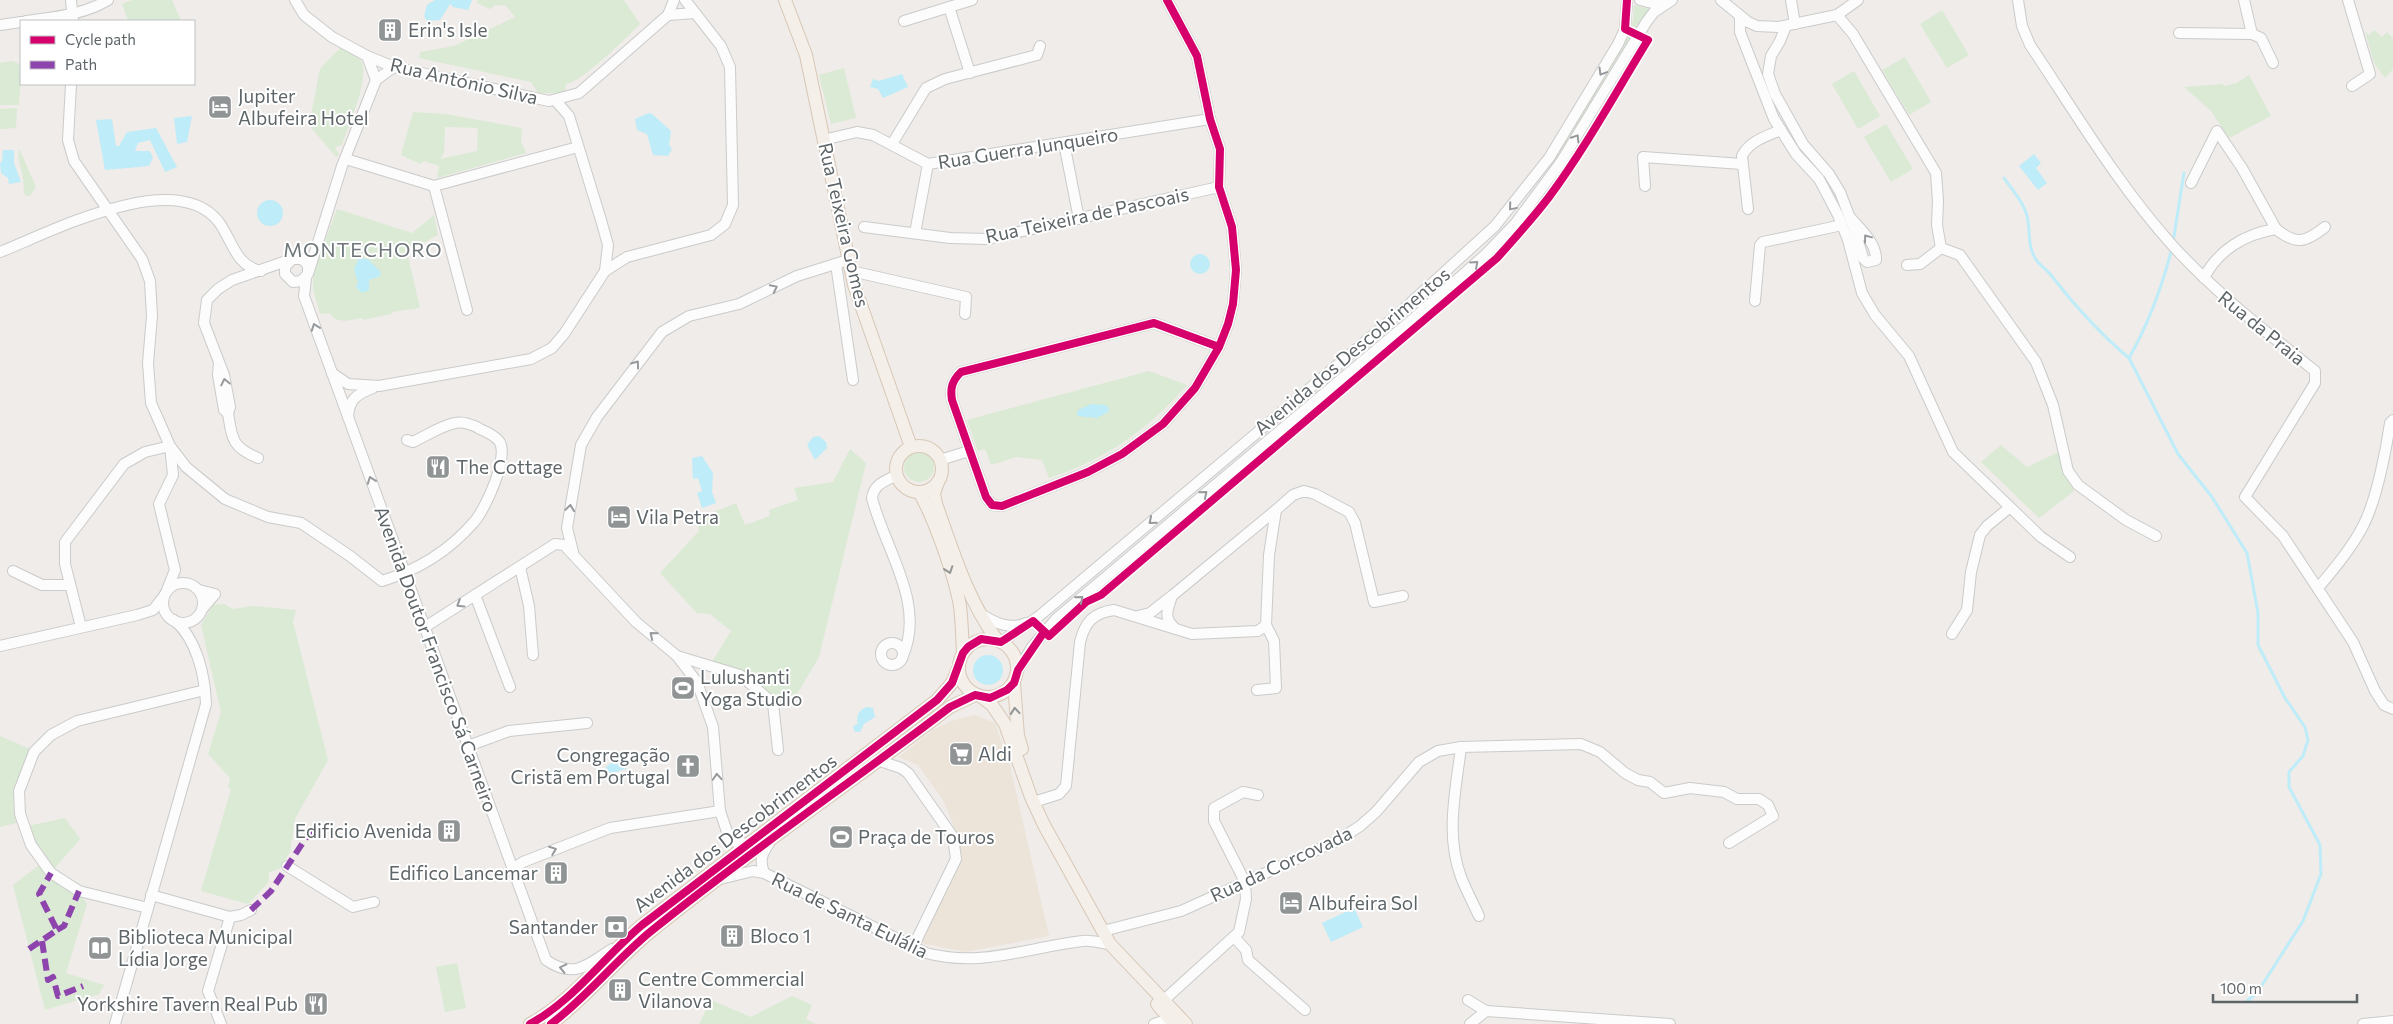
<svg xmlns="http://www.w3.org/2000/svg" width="2393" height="1024" font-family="Commissioner,sans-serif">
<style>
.commercial{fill:#ece3d9}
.green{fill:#dbead4;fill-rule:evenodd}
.water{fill:#beecf8}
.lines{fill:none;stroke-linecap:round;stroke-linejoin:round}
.stream{stroke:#beecf8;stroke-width:3}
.minor-casing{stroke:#cacbca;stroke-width:12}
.major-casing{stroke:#d8c7b6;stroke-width:14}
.minor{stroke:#fdfcfc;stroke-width:10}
.major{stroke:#f4efe9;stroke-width:12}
.quiet{stroke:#8e44ad;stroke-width:6;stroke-dasharray:12 6;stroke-linecap:butt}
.cycleway-casing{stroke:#fff;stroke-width:11}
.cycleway{stroke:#d6006c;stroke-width:8}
.oneway{stroke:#969a9c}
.oneway2{stroke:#929595}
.labels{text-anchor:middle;stroke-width:4;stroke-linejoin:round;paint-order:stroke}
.poi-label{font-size:19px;fill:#5e6568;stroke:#fff;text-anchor:start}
.street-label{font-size:19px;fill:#5e6568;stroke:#fff}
.neighbourhood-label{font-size:20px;letter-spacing:1px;fill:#6f777a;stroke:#fff}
</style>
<rect width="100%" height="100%" fill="#efece9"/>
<polygon class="commercial" points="975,715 995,723 1010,766 1049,936 965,952 921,943 959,853 957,834 943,800 918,765 899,757 933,730 951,721"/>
<g class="green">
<polygon points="132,0 172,0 181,21 128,21 122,4"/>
<path d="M477 0H624L640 24C627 37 581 83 566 84L565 93H538L531 82 419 58 420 52 454 46 515 17 506 6 496 5 490 9 477 3Z"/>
<polygon points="1634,5 1650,9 1638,24 1559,155 1539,183 1629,34 1633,20"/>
<polygon points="1942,10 1969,55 1947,68 1920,24"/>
<polygon points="2374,30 2382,37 2387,32 2393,38 2393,69 2385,78 2374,63 2365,31 2369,35"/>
<path d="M341 47C349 51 358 53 362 63 369 81 348 126 342 145L335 147 339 155 336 157 309 125 320 69Z"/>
<polygon points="1905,57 1931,102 1909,115 1882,70"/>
<polygon points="12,61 19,64 21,73 19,105 0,105 0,63"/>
<polygon points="844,68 856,118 831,124 819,75"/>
<polygon points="1854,71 1880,116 1858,129 1832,84"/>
<polygon points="2249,75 2271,116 2229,138 2211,111 2184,87 2222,84 2224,86 2237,83"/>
<polygon points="17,108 16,128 0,129 0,109"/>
<path d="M413 112 446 114 522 128 521 142 526 153 437 178 439 166 424 161 420 164 401 155ZM445 127 478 128 477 151 440 159 444 153Z"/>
<polygon points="1886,124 1913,169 1891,182 1864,137"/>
<path d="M19 148 36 187 30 196 25 195C23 189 24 185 23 180 22 166 17 165 19 148Z"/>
<polygon points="337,209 412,233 434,215 438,235 415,247 408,256 420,308 392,312 391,314 363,320 363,318 345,321 335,319 329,313 320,314 313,289 313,273"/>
<path d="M1149 371 1187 385C1149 429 1105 460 1049 478L1042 460 1016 457 991 465 985 449 978 451 967 420Z"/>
<polygon points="2001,445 2027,467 2059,452 2065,474 2074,491 2039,518 1981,462"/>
<path d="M850 449 866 463 819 657 796 696 774 700C752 681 740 669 712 662L731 631 710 614 697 613 660 573 699 531 697 519 736 503 745 525 770 516 769 510 798 500 794 488 833 482Z"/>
<circle cx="919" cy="467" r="15"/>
<polygon points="224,604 233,609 253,606 296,610 293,622 328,760 295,819 290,852 279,869 269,872 268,883 248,904 201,891 231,789 228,787 230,778 208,754 221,712 201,625 213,605"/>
<polygon points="0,736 30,749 13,789 16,823 0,827"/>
<polygon points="65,818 80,839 54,869 34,841 28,826"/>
<polygon points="43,862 79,891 87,904 66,973 104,985 99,994 45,1010 13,885"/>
<polygon points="457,963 466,1008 445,1012 436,967"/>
<polygon points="792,996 812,1005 806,1019 816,1024 699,1024 711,1000 751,1017"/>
</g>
<g class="water">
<polygon points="435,0 472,0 468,10 453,7 450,4 440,20 427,21 424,16 427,5"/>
<polygon points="902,74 908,87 883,98 878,89 870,87 873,79 879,81"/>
<polygon points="649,113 652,114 671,131 669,145 672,149 668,156 653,155 647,134 637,130 635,119"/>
<polygon points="192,116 187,142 177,144 174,118"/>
<polygon points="112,119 116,146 119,146 127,132 156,128 177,167 165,172 150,140 138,143 135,151 150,151 153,158 149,166 105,170 96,120"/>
<polygon points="3,150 14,150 14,163 21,182 9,184 8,178 1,173 0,163 2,161"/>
<polygon points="2034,154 2041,163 2036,168 2047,183 2038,190 2019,166"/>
<circle cx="270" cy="213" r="13"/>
<circle cx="1200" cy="264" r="10"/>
<polygon points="359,257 369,260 381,272 380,276 369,280 369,290 362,293 356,287 358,282 354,269"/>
<polygon points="1091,404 1105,405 1109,408 1108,412 1097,418 1077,416 1078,410"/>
<polygon points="819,436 826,442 827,448 815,460 807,445 813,437"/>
<polygon points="702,456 713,473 712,492 716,503 702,508 697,493 702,491 698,478 693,479 692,458"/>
<circle cx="988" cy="670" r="15"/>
<path d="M867 707 873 708 875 717 864 724 860 732H855L853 727 858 723C855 716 860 709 867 707Z"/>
<polygon points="621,754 624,755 627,768 605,776 602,771"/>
<polygon points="1354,908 1363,927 1331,942 1322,923"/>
</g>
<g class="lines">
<g class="stream">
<path d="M2004 178C2013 191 2026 205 2028 221 2030 234 2028 246 2035 258 2039 265 2046 269 2051 275 2075 306 2099 333 2129 358"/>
<polyline points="2173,242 2184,173"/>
<path d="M2172 248C2162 287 2149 323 2129 358L2178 454 2212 497 2247 553 2258 613V645L2285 698 2305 727 2308 740 2303 756 2289 772V787L2320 845 2321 874 2303 921 2257 993 2248 1000"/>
</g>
<defs>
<g id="minor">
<polyline points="71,0 73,21"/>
<polyline points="295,0 304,15 332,37 367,56 394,67 549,101 579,93 668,15 674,0"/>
<path d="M1167 0 1197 56 1210 119 1220 149 1219 187 1232 227 1236 270 1233 304 1228 324 1219 347 1195 388 1163 424 1122 454 1088 472 1002 506 992 505 986 497 952 400C950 388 952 381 961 372L1154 323 1219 347"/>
<polyline points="1640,0 1652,3 1666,2"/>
<polyline points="1721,0 1748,22 1757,26 1779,27 1837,15 1858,0"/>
<polyline points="1791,0 1795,24"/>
<path d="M2018 0 2022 26 2030 45C2075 112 2118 185 2173 246 2216 293 2265 331 2315 371V383L2245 497 2283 536 2353 642 2375 691 2384 705 2393 709"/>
<polyline points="2348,0 2370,74 2352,86"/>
<polyline points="949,7 970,73"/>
<polyline points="668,15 695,13"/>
<polyline points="1837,15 1853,34 1936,173 1938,201 1937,225 1941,248 1960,255 2036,362 2053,405 2068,471 2078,485 2126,520 2156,536"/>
<polyline points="1740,16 1740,32 1774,119 1796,154 1819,179 1838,215 1848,240 1862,293 1875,315 1909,356 1953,452 2041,537 2070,557"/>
<path d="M26 21C54 17 83 15 108 0"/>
<polyline points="904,21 972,0"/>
<polyline points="0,25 21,22"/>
<path d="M1786 26 1780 41 1771 56 1768 74 1775 94 1803 144 1829 174 1840 192 1855 231 1863 258 1867 262 1876 260C1877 243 1859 228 1849 216"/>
<polyline points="2179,33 2252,34 2244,0"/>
<polyline points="2252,34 2261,38 2273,63"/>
<polyline points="367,56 376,80"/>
<polyline points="71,84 68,140 74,161 142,259 150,281 152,316 148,363 151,403 170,446 173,475 159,504 175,570 167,590"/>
<polyline points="556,101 569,116 601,220 608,245 605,271"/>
<polyline points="823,140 857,132 873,135 928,164 1210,119"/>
<polyline points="1064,143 1079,219"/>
<polyline points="892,144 926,88 945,79 1037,55 1040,46"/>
<polyline points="346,159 434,186 578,147"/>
<path d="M2191 183 2217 131 2242 168 2276 229C2245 234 2218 250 2204 278"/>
<polyline points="434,186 467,310"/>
<polyline points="1645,186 1643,157 1742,164"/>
<path d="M1748 209 1742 156C1749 141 1767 136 1781 130"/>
<polyline points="864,227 950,238 987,239 1219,187"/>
<path d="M2276 229C2296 245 2305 243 2325 227"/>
<polyline points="915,233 928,164"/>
<path d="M0 252C51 232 174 167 218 221 232 239 235 266 261 271"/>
<polyline points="836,264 853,380"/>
<polyline points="1907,265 1920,264 1941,248"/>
<polyline points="309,271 342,166 376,80 394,67"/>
<polyline points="851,271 966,297 965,314"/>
<path d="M306 278 304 296 546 960C575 980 588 964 612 949"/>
<polyline points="1755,301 1760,245 1763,242 1842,225"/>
<polyline points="219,363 218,375 224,410 228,413 230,407 224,375 204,323 207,300 218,289 232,280 292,259 302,259 308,265 308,274 301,281 293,282 285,274 285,267 292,259"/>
<polyline points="332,373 348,384 379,386 531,359 552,348 564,334 605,271 627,257 711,235 725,224 733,205 730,67 721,46 685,0"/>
<path d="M228 413C232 439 232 447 258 458"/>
<path d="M348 417C349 399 357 394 373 388"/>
<polyline points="940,460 969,451"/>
<path d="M897 475C885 481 874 484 872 498 885 550 927 604 902 658"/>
<polyline points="573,552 567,528 581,445 597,417 662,332 689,316 739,304 797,276 848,260"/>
<polyline points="520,567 529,606 533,655"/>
<polyline points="13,571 42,585 70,585"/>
<circle cx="183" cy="603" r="20"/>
<path d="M2318 588C2334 569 2351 549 2363 526 2376 501 2386 452 2390 423L2393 420"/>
<polyline points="199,590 215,594 203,608"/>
<polyline points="475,595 510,687"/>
<path d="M1172 596C1167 611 1163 618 1176 629"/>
<path d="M981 614C995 623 1010 630 1026 623"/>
<polyline points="1138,616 1150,613 1173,595 1276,510"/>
<path d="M81 627 65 564V542L124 464 145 452 170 446 186 467 225 499 268 517 301 523 350 556 382 581C418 570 449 551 474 522 485 510 510 456 499 441 495 436 487 432 480 429 474 425 462 421 455 423 440 426 426 436 413 442L407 440"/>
<polyline points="425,627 555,544 564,545 636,622 677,656 697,682 713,727 720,811 730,841 748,844"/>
<polyline points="1952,634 1967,610 1971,572 1980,535 1987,526 2009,508"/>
<polyline points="1001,642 1038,617 1404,309 1495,226 1549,158 1618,44 1625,29 1627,0"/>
<circle cx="892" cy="654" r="11"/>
<polyline points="0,646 137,615 153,610 164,596"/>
<polyline points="677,656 740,675 773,703 778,750"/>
<polyline points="1018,670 1032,647 1057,618 1414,318 1486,254 1515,224 1561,162 1647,21 1654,12 1672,0"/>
<polyline points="1257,690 1276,688 1274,641 1266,625"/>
<polyline points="468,746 509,731 587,723"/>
<path d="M1461 747C1456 789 1445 835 1461 877 1466 890 1473 903 1479 916"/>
<polyline points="880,761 901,768 908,773 953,837 956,859 913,947"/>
<path d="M1037 801 1059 794 1066 786 1080 642C1085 622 1093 613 1114 610L1192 634 1258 631 1266 625 1269 555 1276 510 1293 495 1304 491 1315 494 1349 512 1355 523 1374 602 1403 596"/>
<polyline points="287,866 353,907 374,902"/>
<path d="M764 873C759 859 762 854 770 842"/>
<polyline points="515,876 517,866 523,862 610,828 720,811"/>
<path d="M720 879 753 871 764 873 926 953C982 968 1028 947 1083 941 1091 940 1101 943 1110 944"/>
<polyline points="151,895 230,917 241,915 251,910"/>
<polyline points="148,908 79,891 51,873 31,845 20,814 19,791 34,752 51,735 77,721 205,690"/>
<polyline points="1103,931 1181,911 1339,840 1360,826 1376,812 1419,762 1438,751 1461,747 1581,744 1600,752 1625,773 1638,780 1650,782 1664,793 1690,788 1724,792 1737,799 1759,799 1768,805 1773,816 1729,843"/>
<polyline points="1234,937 1246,950 1248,960 1305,1010"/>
<polyline points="1164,1000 1239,932 1246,899 1245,882 1214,821 1214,808 1243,792 1258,795"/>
<polyline points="1468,1000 1486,1011 1670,1024"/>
<path d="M115 1024 206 704C205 676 197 639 174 620"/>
<polyline points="221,1024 208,991 230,917"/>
<polyline points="1154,1024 1169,1019 1175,1020"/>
<polyline points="1470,1024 1486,1011"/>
<polyline points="2363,1024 2393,1021"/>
</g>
<g id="major">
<polyline points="785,0 806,55 854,285 911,447"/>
<circle cx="919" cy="469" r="23"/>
<path d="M938 482 934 493 936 504C953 551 967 599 997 640"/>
<path d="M919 492C934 517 955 577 960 606 962 621 962 637 963 653"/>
<circle cx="988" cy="668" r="29"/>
<polyline points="1014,683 1018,736 1022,749"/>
<polyline points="980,696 992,705 1005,724 1031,797 1044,825 1110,944 1186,1024"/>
<polyline points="1157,1004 1174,1024"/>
<path d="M530 1024C574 1000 604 957 642 925L937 700 952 683 958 669"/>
<path d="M551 1024C587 997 615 961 650 932 747 853 851 783 950 707L975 695"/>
</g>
</defs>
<use href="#minor" class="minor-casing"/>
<use href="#major" class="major-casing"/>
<use href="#minor" class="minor"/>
<use href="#major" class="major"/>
<g class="quiet">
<polyline points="251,910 271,891 312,829"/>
<polyline points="57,930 64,926 79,891"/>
<polyline points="42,941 48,980 53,977 58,996 83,986"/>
<polyline points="29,949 57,930 39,894 51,873"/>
</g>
<defs>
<g id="cycleway">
<path d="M1167 0 1197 56 1210 119 1220 149 1219 187 1232 227 1236 270 1233 304 1228 324 1219 347 1195 388 1163 424 1122 454 1088 472 1002 506 992 505 986 497 952 400C950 388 952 381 961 372L1154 323 1219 347"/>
<path d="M530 1024C574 1000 604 957 642 925L937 700 952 683 963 653 968 647 981 639 1001 642 1033 621 1049 636 1086 602 1101 595 1497 258C1515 238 1533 218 1549 197 1586 147 1616 92 1648 40L1625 29 1627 0"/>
<path d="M551 1024C587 997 615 961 650 932 747 853 851 783 950 707L975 695 990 698 1007 690 1014 683 1018 670 1044 632"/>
</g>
</defs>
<use href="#cycleway" class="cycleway-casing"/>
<use href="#cycleway" class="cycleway"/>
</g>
<defs><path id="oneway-chevron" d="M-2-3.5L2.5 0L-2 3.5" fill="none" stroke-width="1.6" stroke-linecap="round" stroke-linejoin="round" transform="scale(1.25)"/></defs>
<g class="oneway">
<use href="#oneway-chevron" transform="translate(1602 72) rotate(121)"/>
<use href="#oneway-chevron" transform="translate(1576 138) rotate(-58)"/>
<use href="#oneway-chevron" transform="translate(1512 207) rotate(130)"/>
<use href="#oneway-chevron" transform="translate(1867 238) rotate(-127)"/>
<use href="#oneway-chevron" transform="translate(1475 264) rotate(-42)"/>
<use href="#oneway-chevron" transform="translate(774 288) rotate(-26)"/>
<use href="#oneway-chevron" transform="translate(315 327) rotate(-110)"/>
<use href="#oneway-chevron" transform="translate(636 364) rotate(-54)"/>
<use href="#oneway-chevron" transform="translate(225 382) rotate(-102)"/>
<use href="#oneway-chevron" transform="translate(371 480) rotate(-110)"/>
<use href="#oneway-chevron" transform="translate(1204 494) rotate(-40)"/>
<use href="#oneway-chevron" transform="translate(570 508) rotate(-82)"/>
<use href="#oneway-chevron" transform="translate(1152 521) rotate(140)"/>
<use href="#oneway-chevron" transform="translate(1080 599) rotate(-40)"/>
<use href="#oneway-chevron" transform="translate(460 604) rotate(148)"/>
<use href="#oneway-chevron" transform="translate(653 635) rotate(-141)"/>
<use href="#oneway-chevron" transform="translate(717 777) rotate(-94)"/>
<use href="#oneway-chevron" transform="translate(553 850) rotate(-21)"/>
<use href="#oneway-chevron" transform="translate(563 968) rotate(-167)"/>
</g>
<g class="oneway2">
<use href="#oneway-chevron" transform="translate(949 570) rotate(71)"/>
<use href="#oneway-chevron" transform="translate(1015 711) rotate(-95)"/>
</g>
<defs>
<symbol id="building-square" viewBox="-11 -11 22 22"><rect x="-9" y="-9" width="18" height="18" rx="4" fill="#919495" stroke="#fff"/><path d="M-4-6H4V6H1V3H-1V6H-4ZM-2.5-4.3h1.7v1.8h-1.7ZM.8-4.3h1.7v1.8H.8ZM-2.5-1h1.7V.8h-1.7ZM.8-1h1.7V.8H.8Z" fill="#fff"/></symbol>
<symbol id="hotel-square" viewBox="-11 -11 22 22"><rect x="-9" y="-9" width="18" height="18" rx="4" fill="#919495" stroke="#fff"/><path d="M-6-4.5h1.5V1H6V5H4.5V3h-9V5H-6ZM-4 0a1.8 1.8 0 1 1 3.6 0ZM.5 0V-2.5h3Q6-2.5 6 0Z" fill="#fff"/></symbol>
<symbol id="restaurant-square" viewBox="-11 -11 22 22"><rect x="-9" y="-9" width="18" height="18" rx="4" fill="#919495" stroke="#fff"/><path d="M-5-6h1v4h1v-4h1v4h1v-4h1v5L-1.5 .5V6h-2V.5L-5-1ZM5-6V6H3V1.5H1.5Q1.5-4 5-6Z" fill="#fff"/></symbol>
<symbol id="stadium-square" viewBox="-11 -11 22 22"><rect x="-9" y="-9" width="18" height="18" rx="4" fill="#919495" stroke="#fff"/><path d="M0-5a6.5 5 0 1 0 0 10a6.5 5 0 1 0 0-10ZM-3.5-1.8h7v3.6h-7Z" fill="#fff"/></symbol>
<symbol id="supermarket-square" viewBox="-11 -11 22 22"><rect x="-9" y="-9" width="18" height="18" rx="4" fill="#919495" stroke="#fff"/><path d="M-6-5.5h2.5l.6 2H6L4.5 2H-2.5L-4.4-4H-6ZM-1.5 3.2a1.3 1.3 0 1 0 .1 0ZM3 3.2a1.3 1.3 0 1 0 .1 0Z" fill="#fff"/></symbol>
<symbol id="church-square" viewBox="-11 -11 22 22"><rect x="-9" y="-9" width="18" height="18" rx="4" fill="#919495" stroke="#fff"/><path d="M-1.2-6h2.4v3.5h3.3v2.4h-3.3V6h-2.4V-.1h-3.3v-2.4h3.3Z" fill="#fff"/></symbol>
<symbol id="bank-square" viewBox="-11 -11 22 22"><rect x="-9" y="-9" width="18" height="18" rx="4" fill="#919495" stroke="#fff"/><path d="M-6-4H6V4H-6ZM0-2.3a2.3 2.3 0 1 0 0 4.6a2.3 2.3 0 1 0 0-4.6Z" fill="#fff"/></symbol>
<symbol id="library-square" viewBox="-11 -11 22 22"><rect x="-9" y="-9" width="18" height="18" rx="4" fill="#919495" stroke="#fff"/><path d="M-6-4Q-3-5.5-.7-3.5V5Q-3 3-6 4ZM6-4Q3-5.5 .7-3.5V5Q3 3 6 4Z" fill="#fff"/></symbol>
</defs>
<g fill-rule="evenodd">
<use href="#building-square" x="376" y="16" width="28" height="28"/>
<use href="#hotel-square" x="206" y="93" width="28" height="28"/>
<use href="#restaurant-square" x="424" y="453" width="28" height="28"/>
<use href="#hotel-square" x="605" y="503" width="28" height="28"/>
<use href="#stadium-square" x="669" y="674" width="28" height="28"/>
<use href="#supermarket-square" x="947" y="740" width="28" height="28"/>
<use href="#church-square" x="674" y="752" width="28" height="28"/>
<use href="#building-square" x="435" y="817" width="28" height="28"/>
<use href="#stadium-square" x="827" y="823" width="28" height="28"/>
<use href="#building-square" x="542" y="859" width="28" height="28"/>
<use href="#hotel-square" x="1277" y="889" width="28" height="28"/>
<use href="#bank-square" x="602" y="913" width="28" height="28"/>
<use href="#building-square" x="718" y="922" width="28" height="28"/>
<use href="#library-square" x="86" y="934" width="28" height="28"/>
<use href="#building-square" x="606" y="976" width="28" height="28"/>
<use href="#restaurant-square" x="302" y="990" width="28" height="28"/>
</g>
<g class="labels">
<g class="poi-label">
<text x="408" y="37">Erin's Isle</text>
<text x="238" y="103">Jupiter<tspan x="238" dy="22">Albufeira Hotel</tspan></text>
<text x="456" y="474">The Cottage</text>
<text x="636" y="524">Vila Petra</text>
<text x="700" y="684">Lulushanti<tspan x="700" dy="22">Yoga Studio</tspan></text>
<text x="978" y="761">Aldi</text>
<text x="670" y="762" text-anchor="end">Congregação<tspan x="670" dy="22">Cristã em Portugal</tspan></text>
<text x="432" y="838" text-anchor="end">Edificio Avenida</text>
<text x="858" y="844">Praça de Touros</text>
<text x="538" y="880" text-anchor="end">Edifico Lancemar</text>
<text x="1308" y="910">Albufeira Sol</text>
<text x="598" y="934" text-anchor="end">Santander</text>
<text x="750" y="943">Bloco 1</text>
<text x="118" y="944">Biblioteca Municipal<tspan x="118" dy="22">Lídia Jorge</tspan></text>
<text x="638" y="986">Centre Commercial<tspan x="638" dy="22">Vilanova</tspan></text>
<text x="298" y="1011" text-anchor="end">Yorkshire Tavern Real Pub</text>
</g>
<g class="street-label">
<text transform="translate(464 81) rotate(13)" y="7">Rua António Silva</text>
<text transform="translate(1028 148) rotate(-9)" y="7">Rua Guerra Junqueiro</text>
<text transform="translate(1087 215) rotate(-12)" y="7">Rua Teixeira de Pascoais</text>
<text transform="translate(844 225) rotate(77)" y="7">Rua Teixeira Gomes</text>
<text transform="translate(2262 328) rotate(39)" y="7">Rua da Praia</text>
<text transform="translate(1352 351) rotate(-40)" y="7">Avenida dos Descobrimentos</text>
<text transform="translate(436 659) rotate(70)" y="7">Avenida Doutor Francisco Sá Carneiro</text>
<text transform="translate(735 833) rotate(-37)" y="7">Avenida dos Descobrimentos</text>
<text transform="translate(1281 864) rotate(-25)" y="7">Rua da Corcovada</text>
<text transform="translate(850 915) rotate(26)" y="7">Rua de Santa Eulália</text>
</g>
<g class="neighbourhood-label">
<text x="363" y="257">MONTECHORO</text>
</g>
</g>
<rect x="20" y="20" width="175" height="65" fill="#ffffff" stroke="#bfc1c3"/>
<rect x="30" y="36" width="25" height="8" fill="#d6006c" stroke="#bfc1c3"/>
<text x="65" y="45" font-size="15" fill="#5e6568">Cycle path</text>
<rect x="30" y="61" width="25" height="8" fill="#8e44ad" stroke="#bfc1c3"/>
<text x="65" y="70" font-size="15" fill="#5e6568">Path</text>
<path d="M2213 994v8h144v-8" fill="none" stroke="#5e6568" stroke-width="2.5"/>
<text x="2220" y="994" font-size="15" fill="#5e6568" stroke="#ffffff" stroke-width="4" paint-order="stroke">100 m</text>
</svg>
